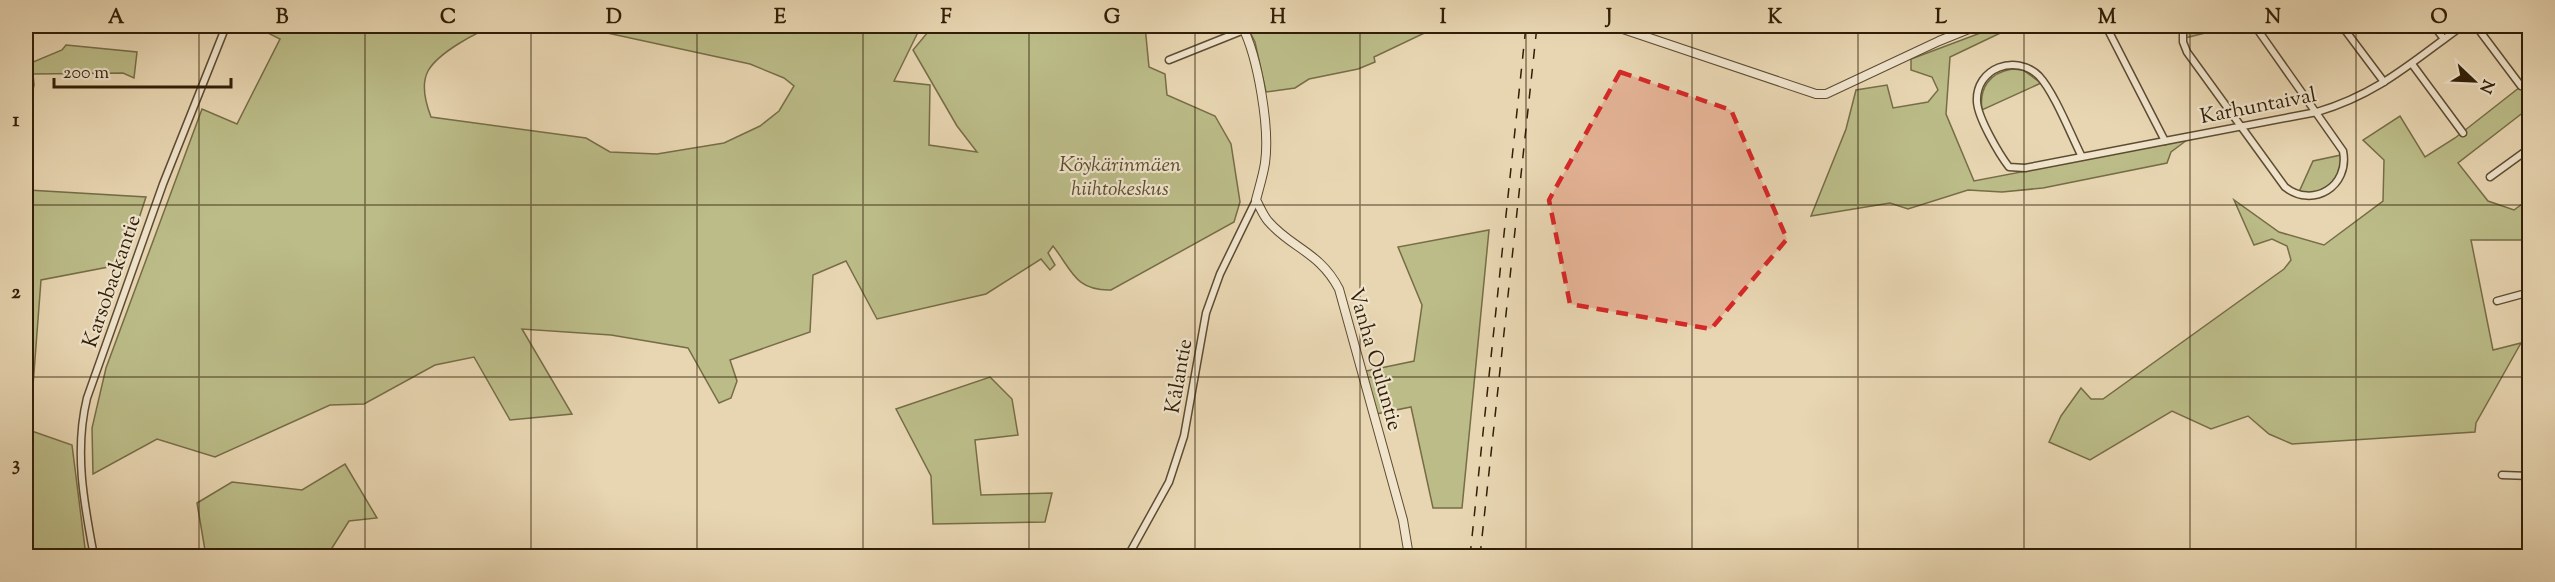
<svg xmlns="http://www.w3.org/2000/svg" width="2555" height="582" font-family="'Sorts Mill Goudy',serif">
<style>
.green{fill:#bbbc88;stroke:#766d47;stroke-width:1.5}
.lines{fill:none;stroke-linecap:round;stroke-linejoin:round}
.minor-casing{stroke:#5e4c31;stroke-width:9}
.tertiary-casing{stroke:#5e4c31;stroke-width:10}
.minor{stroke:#f0e4cd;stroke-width:6}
.tertiary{stroke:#f0e4cd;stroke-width:8}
.rail{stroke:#301e06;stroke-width:1.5;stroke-dasharray:10 10;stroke-linecap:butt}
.marked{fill:#d62828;fill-opacity:0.2;stroke:#d62828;stroke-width:4.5;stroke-dasharray:12 8;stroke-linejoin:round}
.grid{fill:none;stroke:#301e06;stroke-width:1.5;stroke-opacity:0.55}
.labels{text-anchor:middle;stroke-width:4.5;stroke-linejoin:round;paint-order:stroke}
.street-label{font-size:21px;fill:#301e06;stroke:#f0e4cd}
.park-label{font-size:21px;font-style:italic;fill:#5a4d2d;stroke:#f0e4cd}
.neatline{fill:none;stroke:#301e06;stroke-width:2}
.grid-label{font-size:20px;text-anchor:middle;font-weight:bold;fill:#301e06}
</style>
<rect width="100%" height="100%" fill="#e8d6b2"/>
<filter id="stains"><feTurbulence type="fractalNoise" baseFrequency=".00333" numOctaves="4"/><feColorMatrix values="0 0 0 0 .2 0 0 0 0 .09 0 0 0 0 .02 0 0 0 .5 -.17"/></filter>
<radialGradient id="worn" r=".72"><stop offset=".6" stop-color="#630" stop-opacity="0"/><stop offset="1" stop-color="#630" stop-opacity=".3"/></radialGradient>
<g class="green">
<path d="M254 26H495C476 32 438 53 428 71 421 84 426 104 431 117L586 138 610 152 657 154 724 143 760 126 779 111 794 86 784 78 750 64 575 26H921L894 81 930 85 929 145 977 152 957 126 913 50 933 26H1145L1149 67 1165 74 1167 95 1215 116 1231 144 1240 202 1234 222 1111 290C1075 291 1072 270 1053 246L1048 253 1055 265 1050 270 1041 259 986 294 877 319 846 261 813 275 810 332 730 360 737 381 731 398 719 403 688 348 611 335 522 329 572 414 510 420 474 357 435 365 364 404 330 405 215 457 157 439 93 474 92 428 106 368 202 109 237 124 280 39Z"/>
<polygon points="1247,26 1363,26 1370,29 1372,26 1434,26 1433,29 1374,57 1375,62 1358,69 1309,79 1295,88 1266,92 1255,42"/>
<polygon points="1999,26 2015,26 1950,57 1946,114 1974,181 2187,140 2171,152 2167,163 2043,188 2002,192 1968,190 1908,209 1890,203 1811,216 1846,129 1856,90 1887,85 1893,108 1928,102 1938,90 1932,77 1911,70 1911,59"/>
<polygon points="2185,26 2222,26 2217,30 2185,38"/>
<polygon points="66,45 137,52 134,78 123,73 33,74 34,85 29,108 26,108 26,112 26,65 62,50"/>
<path d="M2012 69 2023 70 2041 83 1982 110C1979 88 1989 73 2012 69Z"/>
<polygon points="2529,80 2529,108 2458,163 2488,201 2514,210 2529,199 2529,240 2471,240 2493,350 2521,343 2476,423 2475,432 2292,444 2269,434 2248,416 2211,429 2172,411 2090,460 2049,442 2061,416 2081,388 2091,399 2103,399 2284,269 2291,260 2287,246 2272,239 2254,245 2234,200 2279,232 2324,245 2383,201 2384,160 2363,140 2400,116 2425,157 2455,138"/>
<path d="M2341 155C2343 181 2323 196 2299 192L2313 161Z"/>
<polygon points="26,181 28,190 146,197 124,264 41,280 32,399 26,422"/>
<polygon points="1489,230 1462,508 1433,508 1411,407 1376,414 1366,371 1414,361 1422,305 1398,247"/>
<polygon points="990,377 1012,399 1018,435 975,440 981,495 1052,493 1045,522 933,524 931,476 896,409"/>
<polygon points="26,429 72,445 86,556 26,556"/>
<polygon points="345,464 377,518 349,521 327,556 206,556 197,503 232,482 302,490"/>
</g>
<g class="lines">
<defs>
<g id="minor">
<path d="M2106 26 2165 141 2317 112C2378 94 2412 62 2462 26"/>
<path d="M2183 26V42L2187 52 2285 187C2313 209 2350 186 2343 151L2255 26"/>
<polyline points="2342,26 2384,82"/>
<polyline points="2434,26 2444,39"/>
<polyline points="2476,26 2521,86"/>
<polyline points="1169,60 1244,30"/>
<polyline points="2412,64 2463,133"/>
<path d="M2082 157C2071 135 2054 92 2039 76 2016 53 1975 68 1977 102 1978 118 1999 154 2009 167L2025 168 2165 141"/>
<polyline points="2490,177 2530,148"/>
<polyline points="2497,301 2530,292"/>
<polyline points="2502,475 2530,476"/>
<path d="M94 556C84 504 74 451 87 398L163 184 226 26"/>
<polyline points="1128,556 1169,482 1184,436 1206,313 1220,274 1256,200"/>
</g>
<g id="tertiary">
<path d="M1242 26C1258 57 1270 128 1265 163 1263 176 1259 188 1256 200 1260 207 1263 215 1268 221 1291 248 1320 252 1339 289L1403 520 1409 556"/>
<polyline points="1614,26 1816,94 1826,94 1939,41 1976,26"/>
</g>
</defs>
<use href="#minor" class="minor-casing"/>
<use href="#tertiary" class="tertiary-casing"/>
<use href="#minor" class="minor"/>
<use href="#tertiary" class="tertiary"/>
<g class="rail">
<polyline points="1470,556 1526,26"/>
<polyline points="1480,556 1537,26"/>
</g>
</g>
<path class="marked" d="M1620 72 1731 110 1787 239 1711 329 1570 304 1549 200Z"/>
<path class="grid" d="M199 26V556M365 26V556M531 26V556M697 26V556M863 26V556M1029 26V556M1195 26V556M1360 26V556M1526 26V556M1692 26V556M1858 26V556M2024 26V556M2190 26V556M2356 26V556M26 205H2530M26 377H2530"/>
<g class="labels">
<g class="street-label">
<text transform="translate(2258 105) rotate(-11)" y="7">Karhuntaival</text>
<text transform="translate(111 281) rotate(-71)" y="7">Karsobackantie</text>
<text transform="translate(1376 359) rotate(74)" y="7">Vanha Ouluntie</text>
<text transform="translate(1178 376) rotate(-80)" y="7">Kålantie</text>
</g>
<g class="park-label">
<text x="1120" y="171">Köykärinmäen<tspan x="1120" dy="24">hiihtokeskus</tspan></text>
</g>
</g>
<rect width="2555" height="582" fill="none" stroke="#e8d6b2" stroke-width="66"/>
<g transform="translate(2474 81) rotate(113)" stroke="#f0e4cd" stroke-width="4.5" paint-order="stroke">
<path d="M0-4.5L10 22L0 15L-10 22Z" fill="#301e06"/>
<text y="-9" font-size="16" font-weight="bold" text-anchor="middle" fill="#301e06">N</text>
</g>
<path d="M54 78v9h177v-9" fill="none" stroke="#301e06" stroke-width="3"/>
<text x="63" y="78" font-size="18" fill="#301e06" stroke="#f0e4cd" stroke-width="4.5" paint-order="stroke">200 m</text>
<rect x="33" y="33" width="2489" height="516" class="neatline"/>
<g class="grid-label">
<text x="116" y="23">A</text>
<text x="282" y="23">B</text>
<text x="448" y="23">C</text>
<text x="614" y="23">D</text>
<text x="780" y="23">E</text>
<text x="946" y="23">F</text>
<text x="1112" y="23">G</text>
<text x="1278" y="23">H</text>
<text x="1443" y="23">I</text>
<text x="1609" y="23">J</text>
<text x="1775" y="23">K</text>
<text x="1941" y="23">L</text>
<text x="2107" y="23">M</text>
<text x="2273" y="23">N</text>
<text x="2439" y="23">O</text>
<text x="16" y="126">1</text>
<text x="16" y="298">2</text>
<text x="16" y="470">3</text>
</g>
<rect width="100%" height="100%" filter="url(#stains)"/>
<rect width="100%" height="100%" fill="url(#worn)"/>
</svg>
